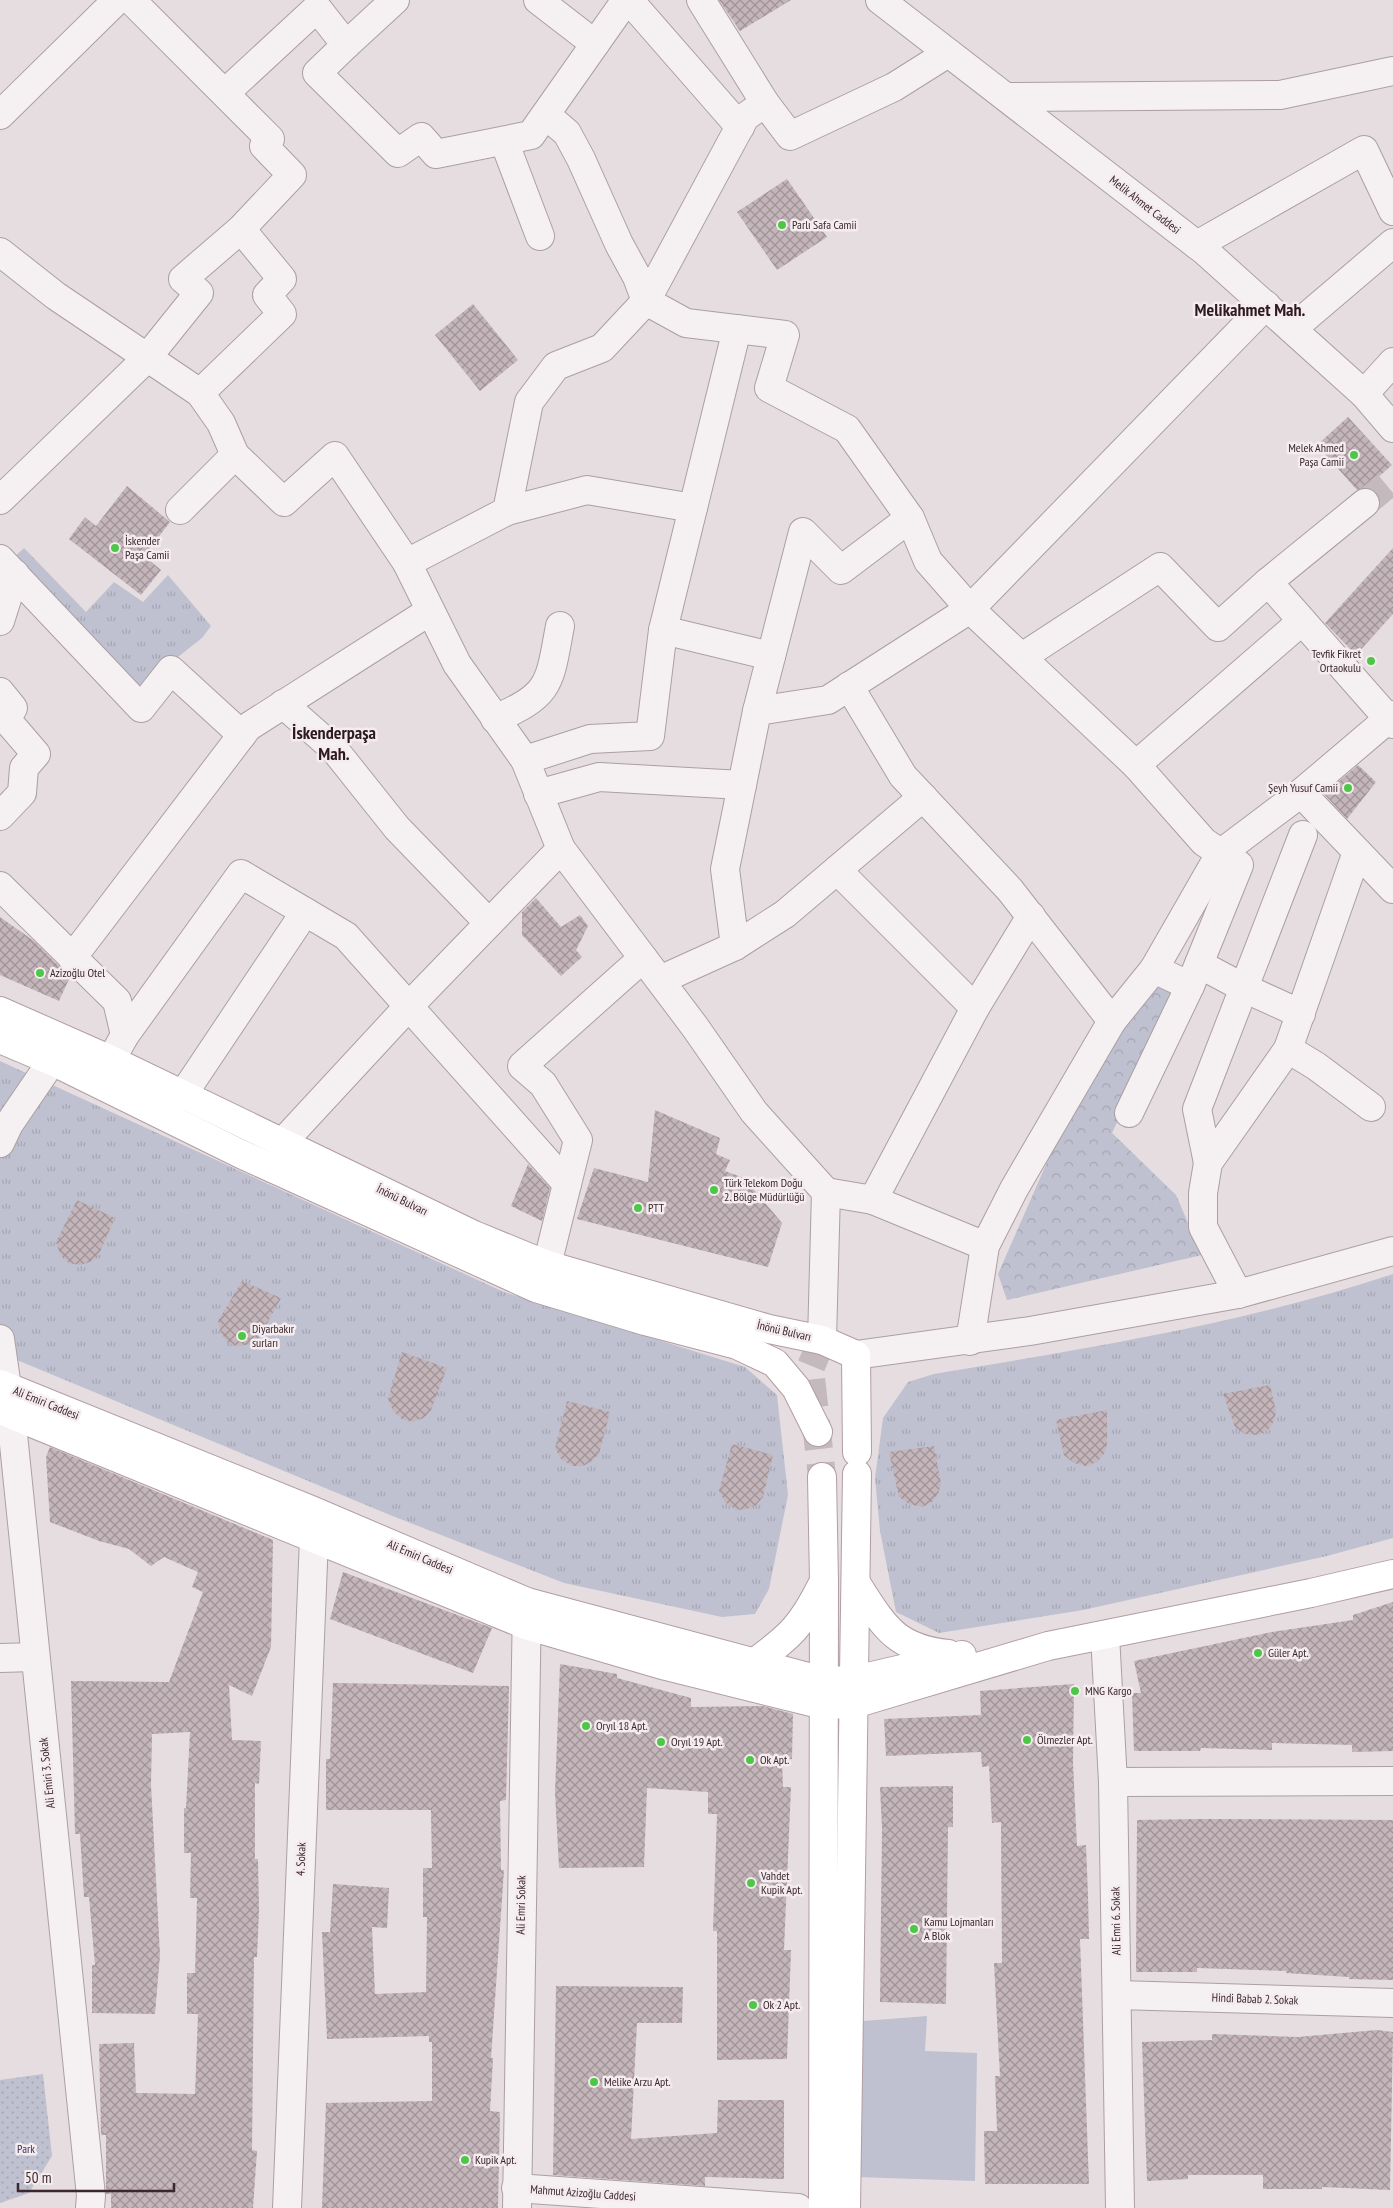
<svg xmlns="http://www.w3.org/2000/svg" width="1393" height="2208" font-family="'PT Sans Narrow',sans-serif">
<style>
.grass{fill:url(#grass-tufts)}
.forest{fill:url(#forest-crowns)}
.park{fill:url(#park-dots)}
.garden{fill:#bfc1d0}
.building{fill:url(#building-cross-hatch)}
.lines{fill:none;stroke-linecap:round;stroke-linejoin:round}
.minor-tunnel{stroke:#c4b9bc;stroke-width:28;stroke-dasharray:28 14;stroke-linecap:butt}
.major-tunnel{stroke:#c4b9bc;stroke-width:28;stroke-dasharray:28 14;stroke-linecap:butt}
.minor-casing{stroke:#ac9fa3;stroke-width:30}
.major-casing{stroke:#b19da3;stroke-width:30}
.minor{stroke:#f5f0f1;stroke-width:28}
.major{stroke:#fff;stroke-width:28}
.poi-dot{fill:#4dc747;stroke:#f4ecef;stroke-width:2}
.labels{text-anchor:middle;stroke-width:5;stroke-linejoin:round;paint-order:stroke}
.street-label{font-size:12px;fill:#3c272d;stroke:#f4ecef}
.poi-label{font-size:12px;fill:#3c272d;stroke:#f4ecef;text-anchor:start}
.park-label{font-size:12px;fill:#353857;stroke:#f4ecef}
.district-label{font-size:18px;font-weight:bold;fill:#2d1a1e;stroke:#f4ecef}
</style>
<defs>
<pattern id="grass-tufts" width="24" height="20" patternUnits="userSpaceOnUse" patternTransform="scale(1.25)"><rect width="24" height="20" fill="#bfc1d0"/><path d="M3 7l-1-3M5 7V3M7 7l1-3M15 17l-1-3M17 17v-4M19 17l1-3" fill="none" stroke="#a5a6b3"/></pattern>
<pattern id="forest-crowns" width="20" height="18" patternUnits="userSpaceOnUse" patternTransform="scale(1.25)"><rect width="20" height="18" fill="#bfc1d0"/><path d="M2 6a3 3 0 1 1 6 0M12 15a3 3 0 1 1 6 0" fill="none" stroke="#a5a6b3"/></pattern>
<pattern id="park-dots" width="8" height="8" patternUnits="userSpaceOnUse" patternTransform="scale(1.25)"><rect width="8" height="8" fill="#bfc1d0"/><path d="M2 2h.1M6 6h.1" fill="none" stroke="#a5a6b3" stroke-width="1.8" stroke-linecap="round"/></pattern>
<pattern id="building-cross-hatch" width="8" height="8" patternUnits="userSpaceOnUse" patternTransform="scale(1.25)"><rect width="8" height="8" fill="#c3b5b9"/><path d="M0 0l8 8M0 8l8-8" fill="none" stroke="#a09397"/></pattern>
</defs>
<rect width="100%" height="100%" fill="#e6dde0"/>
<g class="grass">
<polygon points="24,548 86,612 114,582 143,602 168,575 211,626 202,638 140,687 130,683 11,560"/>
<polygon points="0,1061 504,1292 745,1367 777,1395 788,1495 769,1589 755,1614 722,1617 564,1583 390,1515 0,1353"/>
<path d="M1393 1274V1538L1327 1556 1083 1610 939 1633 896 1612 880 1531 875 1478 883 1418 908 1382 934 1374C1089 1348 1243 1324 1393 1274Z"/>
</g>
<polygon class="forest" points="1157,979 1179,992 1112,1133 1176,1195 1202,1255 1007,1300 998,1274 1062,1128 1122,1023"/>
<polygon class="park" points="43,2074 52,2156 29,2193 0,2203 0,2080"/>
<polygon class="garden" points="927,2016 925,2051 977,2053 975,2181 856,2177 863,2021"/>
<g class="building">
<polygon points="719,0 791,0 740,31"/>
<polygon points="787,179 827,237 777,270 737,212"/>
<polygon points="473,304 518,360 480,391 435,335"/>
<polygon points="1348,417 1392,465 1366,488 1357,490 1317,445"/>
<polygon points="127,486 170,522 144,556 161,570 141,595 69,539 85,517 96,526"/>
<polygon points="1393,548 1393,614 1356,655 1325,623"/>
<polygon points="1358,765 1376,782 1347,819 1324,794"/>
<polygon points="536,898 561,927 580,915 588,926 576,950 582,957 561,976 522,935 522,912"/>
<polygon points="0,917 34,941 70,977 59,1001 0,975"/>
<polygon points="655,1110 720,1138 716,1154 730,1160 725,1171 744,1178 782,1223 768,1267 577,1219 594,1168 648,1182"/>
<polygon points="528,1164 550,1188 542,1221 511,1206"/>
<polygon points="77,1200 115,1218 98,1256 90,1262 80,1265 69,1263 60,1254 56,1242"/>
<polygon points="242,1281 281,1298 259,1338 250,1344 240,1346 229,1344 221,1333 218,1321"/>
<polygon points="402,1352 447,1368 431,1410 424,1418 414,1421 403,1420 393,1411 388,1399"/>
<polygon points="1270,1385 1276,1411 1274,1421 1268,1430 1258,1435 1245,1434 1235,1427 1223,1394"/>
<polygon points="567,1401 610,1412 599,1454 592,1461 583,1466 572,1466 561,1459 555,1448"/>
<polygon points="1107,1410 1107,1444 1104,1454 1097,1462 1086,1466 1074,1463 1064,1455 1056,1420"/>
<polygon points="732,1444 773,1455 763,1497 756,1505 747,1509 736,1510 725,1502 719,1491"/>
<polygon points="934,1446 941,1484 938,1494 932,1502 922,1507 909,1504 899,1497 889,1452"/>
<polygon points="50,1447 273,1540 271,1647 252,1696 229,1685 232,1740 261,1741 259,1784 255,1783 255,1859 258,1859 259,1911 257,1957 254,1957 252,2150 257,2151 253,2208 111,2208 111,2194 106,2194 106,2135 101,2135 99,2044 134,2043 136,2093 195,2094 198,2014 187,2014 187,1973 195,1973 197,1898 190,1898 191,1853 184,1853 184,1808 186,1808 190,1732 152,1734 151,1785 160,1955 155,2014 92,2013 92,1965 95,1965 89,1897 84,1897 80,1834 75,1834 71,1681 169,1682 203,1592 192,1587 198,1572 164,1557 151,1566 129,1549 99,1541 50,1522 46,1457"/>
<polygon points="343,1572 492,1628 473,1673 330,1619"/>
<polygon points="1393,1602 1393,1751 1352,1752 1352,1745 1272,1743 1272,1750 1201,1748 1200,1751 1134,1751 1132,1693 1141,1693 1134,1661 1272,1632 1353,1620 1353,1615"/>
<polygon points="560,1664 617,1674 617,1678 691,1698 691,1707 763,1706 793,1714 792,1759 782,1760 783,1787 791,1787 784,1950 791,1950 787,2059 717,2060 717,1931 713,1931 717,1814 708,1814 708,1792 647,1788 644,1867 559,1868 555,1792"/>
<polygon points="333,1683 509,1686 506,1800 500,1801 501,1870 504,1870 491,2058 493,2058 490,2111 500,2112 498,2208 322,2208 326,2103 432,2101 432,2042 429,2042 429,2036 327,2039 322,1932 330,1932 333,1884 389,1888 387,1928 372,1927 375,1994 426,1992 427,1917 423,1917 423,1868 432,1868 431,1810 326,1810 326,1759 330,1759"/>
<polygon points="1074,1684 1073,1763 1077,1846 1086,1845 1088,1895 1089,1939 1080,1939 1089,2184 985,2184 984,2131 997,2131 995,2076 1000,2076 994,1963 1002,1963 1001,1822 992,1823 989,1766 982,1767 981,1752 886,1756 884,1719 981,1715 980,1691"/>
<polygon points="953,1786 953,1827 948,1827 946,2004 880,2002 882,1828 880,1787"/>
<polygon points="1200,1819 1393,1820 1393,1980 1349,1979 1349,1977 1286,1973 1286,1971 1197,1968 1197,1972 1136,1972 1137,1820"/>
<polygon points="556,1986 683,1987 682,2023 637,2023 631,2139 717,2133 718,2100 784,2100 784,2179 705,2177 705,2186 553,2175"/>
<polygon points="1377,2030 1393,2032 1390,2190 1322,2187 1322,2189 1263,2189 1263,2175 1188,2175 1188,2179 1147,2181 1142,2042 1212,2040 1212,2034 1298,2037"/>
</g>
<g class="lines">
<polyline class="minor-tunnel" points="1365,503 1393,480"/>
<polyline class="major-tunnel" points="822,1340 810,1369 822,1477"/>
<defs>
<g id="minor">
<polyline points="538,0 595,44"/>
<polyline points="629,0 740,127"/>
<polyline points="701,0 765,103"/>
<polyline points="880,0 1206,252 1364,394 1393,428"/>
<polyline points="346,45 317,73 398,153 421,137 436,154 531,135 626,0"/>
<polyline points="225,93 317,8 346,45 395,0"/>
<polyline points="1006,97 1280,95 1393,71"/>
<polyline points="0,115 117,0"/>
<polyline points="546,115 567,133 581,159 619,244 637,277 646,301 686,323 785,335 769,388 847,429 910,518"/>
<polyline points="504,141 540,236"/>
<polyline points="1197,245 1364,150 1393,211"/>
<polyline points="0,252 56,296 200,393 221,423 235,455 284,502 335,456 407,563 457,664 525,760 561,849 695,1027 754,1112 826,1192 822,1340"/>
<polyline points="1292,329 1393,243"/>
<polyline points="200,393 282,314 267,295 282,279 241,229"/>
<polyline points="1364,394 1393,362"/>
<polyline points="0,500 146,359 199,293 183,279 241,229 292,175 264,146 270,139 131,0"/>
<polyline points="180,510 235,455"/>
<polyline points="507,511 587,490 693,508 737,329"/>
<polyline points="0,559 141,708 171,670 242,735"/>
<polyline points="407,563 507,511 529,402 556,366 602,348 646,301 745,117 765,103 790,136 894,87 948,53"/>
<polyline points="1268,582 1393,724"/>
<polyline points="0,621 15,574"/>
<polyline points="663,630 693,508"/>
<polyline points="1022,657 1160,567 1218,627 1268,582 1365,503"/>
<polyline points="849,686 903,776 1010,890 1112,1021"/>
<polyline points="0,692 13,708 6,719 36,754 24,768 22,793 0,816"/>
<polyline points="283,704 334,749 397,828 489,923"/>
<polyline points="757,711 803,532 841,570 910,518 928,561 970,609 1266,305"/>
<path d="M495 719C552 694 549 684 560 626"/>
<polyline points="525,760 590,739 650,736 663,630 771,656"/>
<polyline points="1136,765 1302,621"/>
<polyline points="1301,793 1393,889"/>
<polyline points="538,794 599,777 742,785"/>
<polyline points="0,886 117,1001 125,1035"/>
<polyline points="735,946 725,869 757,711 828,700 970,609 1136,765 1204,842 1239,865 1190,986 1154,969"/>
<polyline points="72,958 248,727 430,611"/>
<polyline points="1199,964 1244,988 1301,1014"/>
<polyline points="660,980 735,946 785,914 923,797"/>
<polyline points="975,1008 1031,916"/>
<polyline points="1288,1049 1316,1066 1371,1107"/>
<polyline points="111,1060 125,1035 241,874 346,936 567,1184 547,1265"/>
<polyline points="182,1096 305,912"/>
<polyline points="1129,1113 1190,986"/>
<polyline points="0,1143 9,1124 52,1061"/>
<polyline points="282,1143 407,1008 561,849"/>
<polyline points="1208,1163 1197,1109 1303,835"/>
<polyline points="567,1184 578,1140 543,1084 522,1066 643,958"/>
<polyline points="826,1192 873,1200 975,1008 837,870"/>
<polyline points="873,1200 985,1246"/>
<polyline points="1238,1294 1203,1227 1203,1193 1208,1163 1288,1049 1357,852"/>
<polyline points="0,1339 11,1415 91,2196 90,2208"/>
<polyline points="970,1341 985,1246 1014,1189 1112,1021 1154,969 1220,854 1301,793 1393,715"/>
<polyline points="856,1355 1030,1331 1238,1294 1393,1251"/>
<polyline points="1105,1635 1113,1782 1120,2208"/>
<polyline points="0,1658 35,1657"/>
<polyline points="1113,1782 1393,1781"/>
<polyline points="1118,1995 1393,2003"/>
<polyline points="516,2188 798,2208"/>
<polyline points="287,2208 314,1538 312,1517"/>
<polyline points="517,2208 527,1602"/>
</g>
<g id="major">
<polyline points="0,1011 111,1060 474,1235 547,1265 769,1329 822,1340 856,1355 857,1452"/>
<polyline points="0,1039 52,1061 241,1154 536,1288 645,1321 737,1345 775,1363 796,1388 818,1432"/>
<polyline points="0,1384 311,1510 527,1602 823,1681 855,1680 962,1655"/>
<polyline points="0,1410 526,1625 666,1666 823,1705 854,1704 1048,1646 1311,1593 1393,1574"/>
<polyline points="822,1477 824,1581 823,2208"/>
<path d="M856 1583C884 1626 894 1648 948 1654"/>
<path d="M755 1662C791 1636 802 1625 822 1585"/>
<polyline points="846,2208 857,1474"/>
</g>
</defs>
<use href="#minor" class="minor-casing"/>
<use href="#major" class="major-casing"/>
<use href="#minor" class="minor"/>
<use href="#major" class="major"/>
</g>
<g class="poi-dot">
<circle cx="782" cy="225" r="5"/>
<circle cx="1354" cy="455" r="5"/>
<circle cx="115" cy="548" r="5"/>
<circle cx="1371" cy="661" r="5"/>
<circle cx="1348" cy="788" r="5"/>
<circle cx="40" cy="973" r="5"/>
<circle cx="714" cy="1190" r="5"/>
<circle cx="638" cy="1208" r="5"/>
<circle cx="242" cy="1336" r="5"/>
<circle cx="1258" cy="1653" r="5"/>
<circle cx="1075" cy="1691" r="5"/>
<circle cx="586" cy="1726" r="5"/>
<circle cx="1027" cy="1740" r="5"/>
<circle cx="661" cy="1742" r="5"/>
<circle cx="750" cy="1760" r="5"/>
<circle cx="751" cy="1883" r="5"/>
<circle cx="914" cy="1929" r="5"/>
<circle cx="753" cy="2005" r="5"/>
<circle cx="594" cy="2082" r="5"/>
<circle cx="465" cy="2160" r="5"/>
</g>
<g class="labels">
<g class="street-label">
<text transform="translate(1145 205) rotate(38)" y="4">Melik Ahmet Caddesi</text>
<text transform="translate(402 1200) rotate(26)" y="4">İnönü Bulvarı</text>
<text transform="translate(784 1331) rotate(13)" y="4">İnönü Bulvarı</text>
<text transform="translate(46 1403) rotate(22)" y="4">Ali Emiri Caddesi</text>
<text transform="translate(420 1557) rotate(23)" y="4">Ali Emiri Caddesi</text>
<text transform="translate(47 1773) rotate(-96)" y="4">Ali Emiri 3. Sokak</text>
<text transform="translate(301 1859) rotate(-88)" y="4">4. Sokak</text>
<text transform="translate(521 1905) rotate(-89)" y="4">Ali Emri Sokak</text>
<text transform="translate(1116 1921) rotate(-91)" y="4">Ali Emri 6. Sokak</text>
<text transform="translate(1255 1999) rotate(2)" y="4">Hindi Babab 2. Sokak</text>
<text transform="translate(583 2193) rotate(4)" y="4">Mahmut Azizoğlu Caddesi</text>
</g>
<g class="poi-label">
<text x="792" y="229">Parlı Safa Camii</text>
<text x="1344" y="452" text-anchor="end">Melek Ahmed<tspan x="1344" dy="14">Paşa Camii</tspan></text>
<text x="125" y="545">İskender<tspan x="125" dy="14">Paşa Camii</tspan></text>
<text x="1361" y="658" text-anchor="end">Tevfik Fikret<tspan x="1361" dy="14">Ortaokulu</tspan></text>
<text x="1338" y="792" text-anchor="end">Şeyh Yusuf Camii</text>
<text x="50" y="977">Azizoğlu Otel</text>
<text x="724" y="1187">Türk Telekom Doğu<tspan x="724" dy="14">2. Bölge Müdürlüğü</tspan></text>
<text x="648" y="1212">PTT</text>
<text x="252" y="1333">Diyarbakır<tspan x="252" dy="14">surları</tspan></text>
<text x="1268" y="1657">Güler Apt.</text>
<text x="1085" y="1695">MNG Kargo</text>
<text x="596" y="1730">Oryıl 18 Apt.</text>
<text x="1037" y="1744">Ölmezler Apt.</text>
<text x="671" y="1746">Oryıl 19 Apt.</text>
<text x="760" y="1764">Ok Apt.</text>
<text x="761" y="1880">Vahdet<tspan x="761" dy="14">Kupik Apt.</tspan></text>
<text x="924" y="1926">Kamu Lojmanları<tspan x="924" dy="14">A Blok</tspan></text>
<text x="763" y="2009">Ok 2 Apt.</text>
<text x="604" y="2086">Melike Arzu Apt.</text>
<text x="475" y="2164">Kupik Apt.</text>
</g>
<g class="park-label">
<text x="26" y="2153">Park</text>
</g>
<g class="district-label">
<text x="1250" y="316">Melikahmet Mah.</text>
<text x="334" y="739">İskenderpaşa<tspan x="334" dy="21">Mah.</tspan></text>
</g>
</g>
<path d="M18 2183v8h156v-8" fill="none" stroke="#3c272d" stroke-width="2.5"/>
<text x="25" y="2183" font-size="15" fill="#3c272d" stroke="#f4ecef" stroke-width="4" paint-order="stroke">50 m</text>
</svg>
